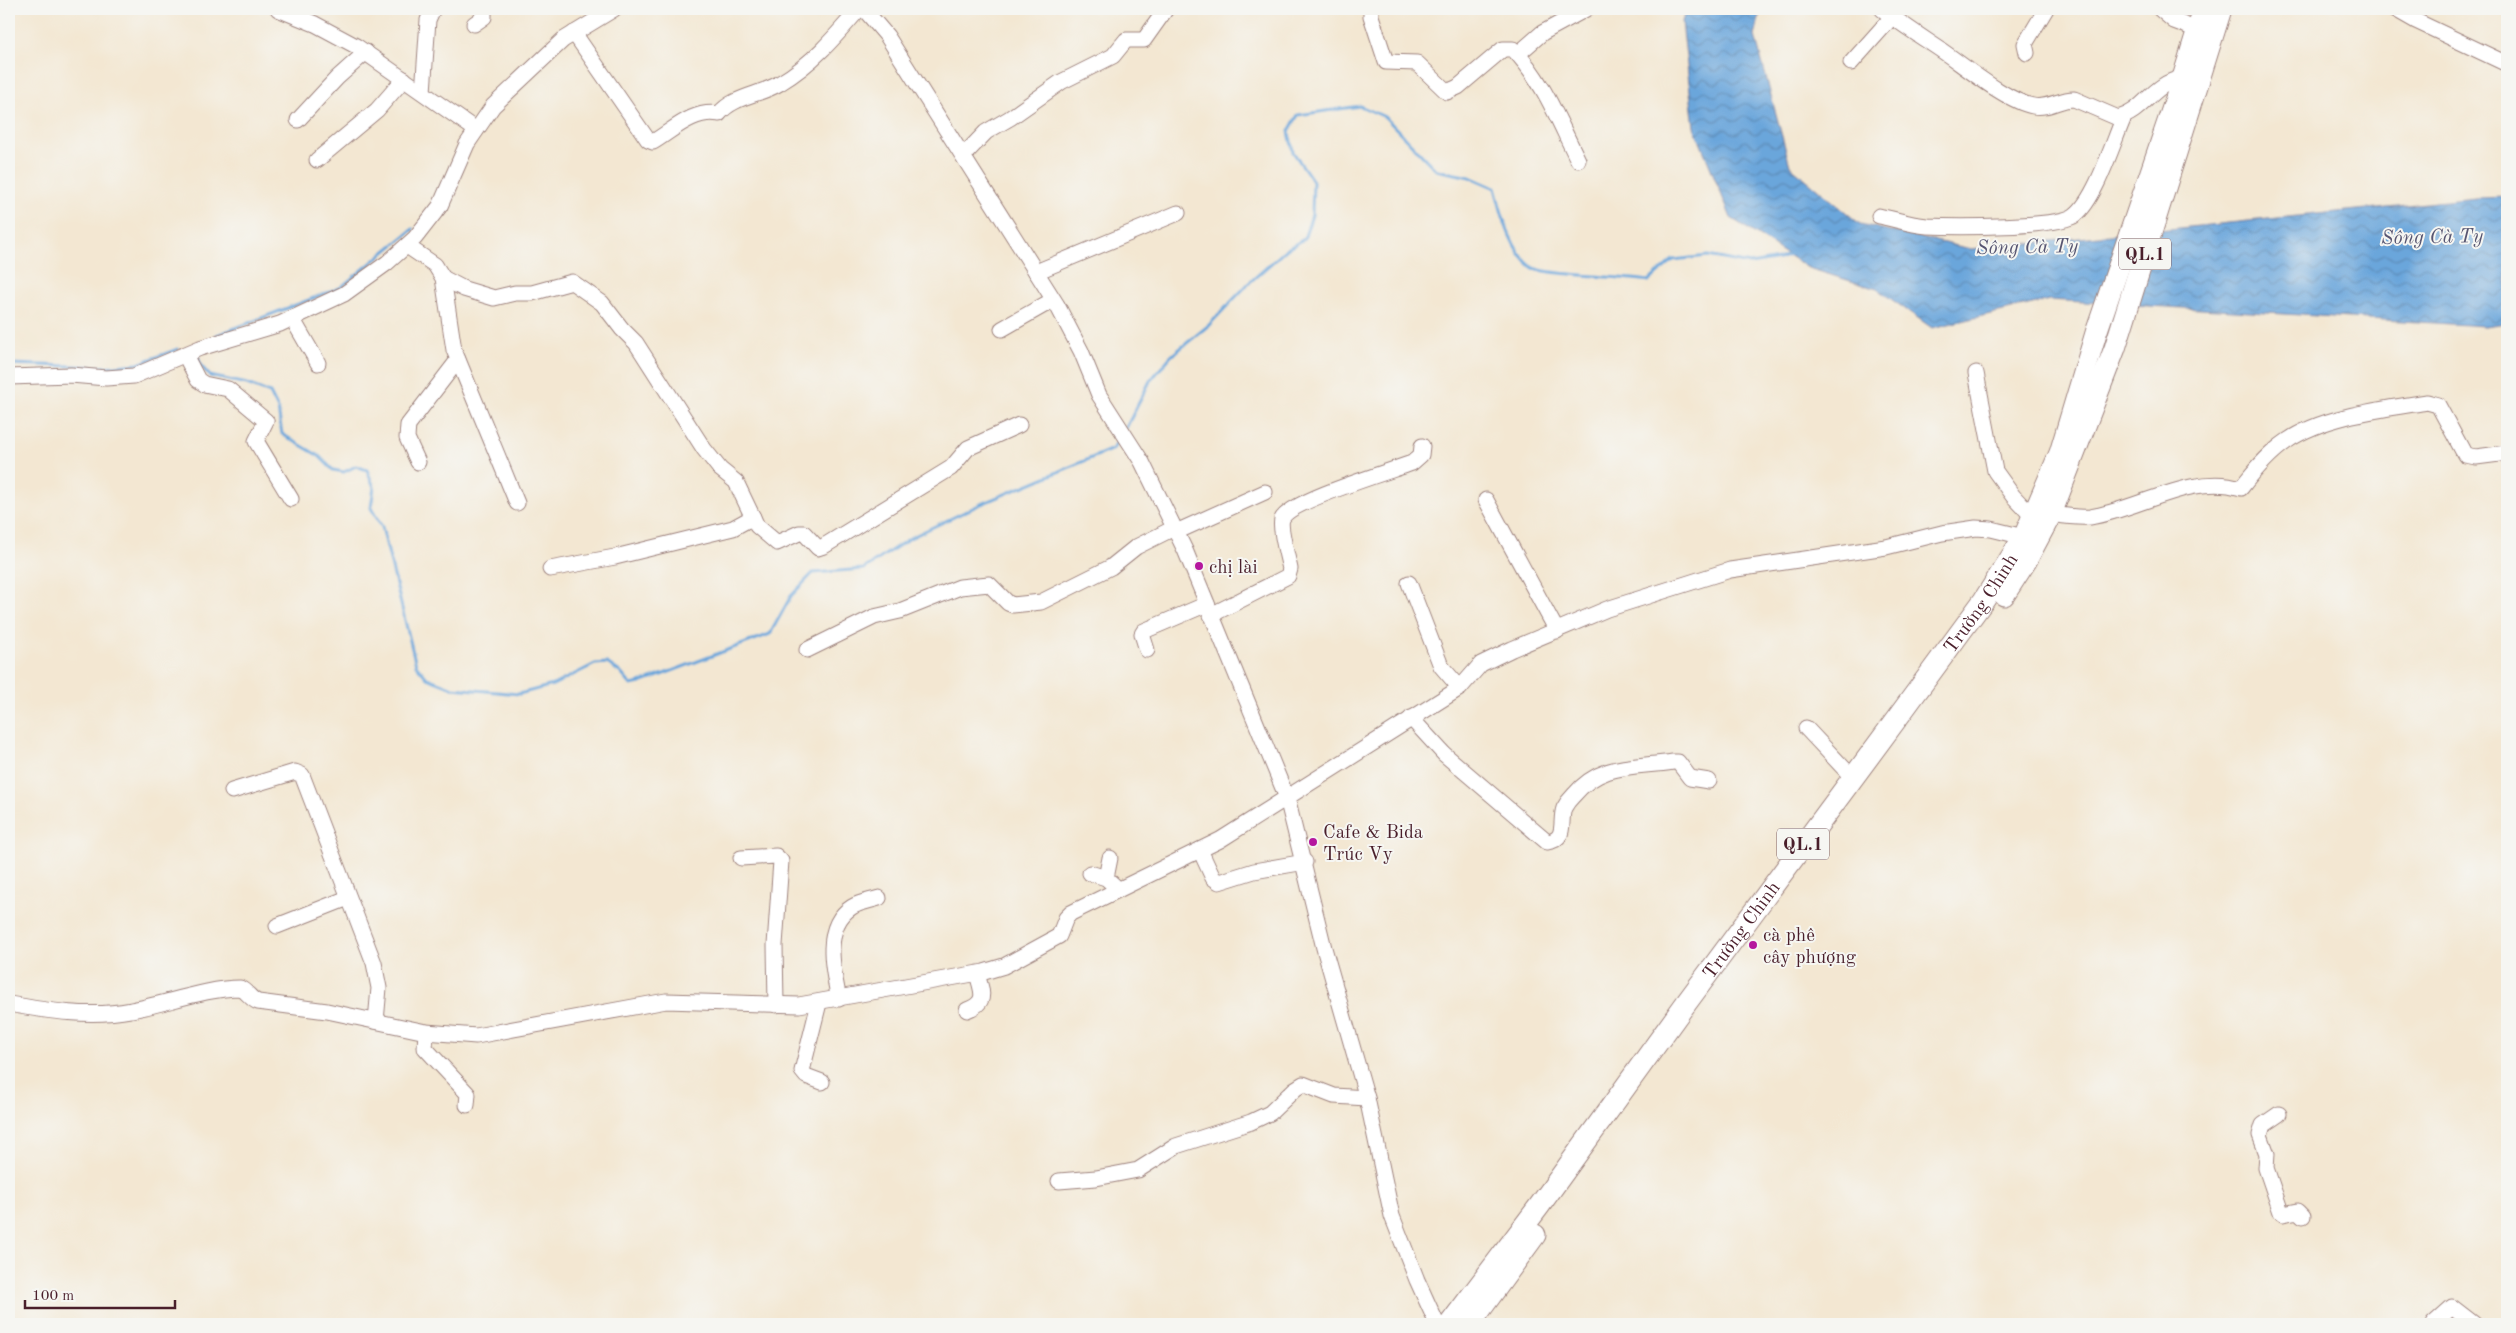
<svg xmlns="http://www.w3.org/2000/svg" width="2516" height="1333" font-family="'Old Standard TT',serif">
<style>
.water{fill:url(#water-waves);stroke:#5a6283}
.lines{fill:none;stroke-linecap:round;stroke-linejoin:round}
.stream{stroke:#6ba6db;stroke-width:3}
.minor-casing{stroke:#9e837e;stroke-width:17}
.highway-casing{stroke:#9e837e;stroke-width:23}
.minor{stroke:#fff;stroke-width:15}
.highway{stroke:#fff;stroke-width:21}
.poi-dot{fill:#b5179e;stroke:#f6f6f2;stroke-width:2}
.labels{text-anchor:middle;stroke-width:4;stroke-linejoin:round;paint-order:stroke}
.shield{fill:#f6f6f2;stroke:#7e6067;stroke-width:1}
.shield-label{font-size:18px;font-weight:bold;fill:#4a1f2b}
.poi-label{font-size:19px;fill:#4a1f2b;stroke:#f6f6f2;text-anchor:start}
.street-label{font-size:19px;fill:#4a1f2b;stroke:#f6f6f2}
.water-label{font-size:20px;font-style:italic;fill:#575571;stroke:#f6f6f2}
</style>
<defs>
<pattern id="water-waves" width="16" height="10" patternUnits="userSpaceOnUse" patternTransform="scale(1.25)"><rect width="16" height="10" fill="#6ba6db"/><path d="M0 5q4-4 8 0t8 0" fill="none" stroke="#5a87b2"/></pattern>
</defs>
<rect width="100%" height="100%" fill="#f6f6f2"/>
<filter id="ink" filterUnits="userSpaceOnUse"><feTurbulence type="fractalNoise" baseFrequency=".02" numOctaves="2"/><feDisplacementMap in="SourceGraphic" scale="10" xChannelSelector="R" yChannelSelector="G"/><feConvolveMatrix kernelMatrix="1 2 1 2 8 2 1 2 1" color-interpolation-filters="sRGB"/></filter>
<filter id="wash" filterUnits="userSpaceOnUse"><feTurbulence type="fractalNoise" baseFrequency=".0096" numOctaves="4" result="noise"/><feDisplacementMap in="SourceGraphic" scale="20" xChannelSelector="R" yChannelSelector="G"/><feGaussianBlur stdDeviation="1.12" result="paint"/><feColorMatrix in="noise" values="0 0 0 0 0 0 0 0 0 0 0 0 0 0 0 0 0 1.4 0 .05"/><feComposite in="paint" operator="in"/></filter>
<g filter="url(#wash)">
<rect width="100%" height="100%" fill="#f3e7d2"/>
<polygon class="water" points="1686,9 1761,9 1755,36 1790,166 1860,224 1971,249 2476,198 2507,197 2507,323 2485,326 2049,300 1932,328 1877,289 1808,268 1731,218 1694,127 1682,22"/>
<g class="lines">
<g class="stream">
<polyline points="217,335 340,288 413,229"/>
<polyline points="197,354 201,366 210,376 247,384 270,393 278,409 282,434 319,456 333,470 344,472 356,466 367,470 374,487 371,508 382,527 416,665 427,678 453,688 519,694 553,685 595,664 607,663 620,672 631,685 640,683 770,634 791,596 813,573 864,569 910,538 981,504 1113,449 1120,437"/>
<polyline points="9,364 103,367 138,364 178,349"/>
<path d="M1126 428 1150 381 1171 356 1209 325 1250 282 1287 249 1304 239 1312 215 1313 181 1293 152 1289 131 1298 115 1360 106 1385 117 1436 170 1470 177 1495 188C1502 213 1509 249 1532 267 1542 275 1628 277 1649 281L1673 260 1708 256 1750 264 1779 259 1791 254"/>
</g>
</g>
</g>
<g filter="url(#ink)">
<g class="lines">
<defs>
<g id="minor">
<polyline points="278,9 315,24 356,46 476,130"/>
<polyline points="864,9 887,36 1057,305 1081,351 1099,395 1142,462 1185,550 1287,798 1324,948 1367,1098 1392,1216 1417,1280 1437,1324"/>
<path d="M1371 9V16L1386 62 1417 63 1447 92 1458 87 1503 49H1513C1543 80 1559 122 1578 160"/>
<path d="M1882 9C1900 23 1917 34 1935 46 1960 62 2005 101 2033 106 2048 109 2059 99 2074 99L2118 118C2144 112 2152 83 2183 78"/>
<polyline points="2160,9 2174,21 2198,30"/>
<polyline points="2395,9 2416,21 2507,64"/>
<polyline points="474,24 484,17 484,9"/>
<path d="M574 33 648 140 653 142C673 130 694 109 719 114 733 96 761 95 780 83 812 64 835 37 859 9"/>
<polyline points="2027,53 2025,44 2046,9"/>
<polyline points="1518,54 1542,33 1586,9"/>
<polyline points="1851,63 1892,17"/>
<polyline points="423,92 428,20 433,9"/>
<polyline points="298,120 337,78 366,52"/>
<polyline points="964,155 986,132 1010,118 1061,82 1113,56 1126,40 1144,40 1166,9"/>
<polyline points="317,160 377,110 404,79"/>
<path d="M1879 216C1894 219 1911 225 1927 226 1953 227 2059 228 2075 215 2096 199 2113 142 2124 117"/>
<polyline points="407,246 435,265 443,278 454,350 517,503"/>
<polyline points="1036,272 1178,213"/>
<polyline points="443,278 464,289 494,298 515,293 532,293 572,282 602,303 622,329 636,343 704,449 720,469 736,482 757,526 777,543 799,533 804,533 818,548 824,546 951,468 968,448 1019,425"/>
<polyline points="292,318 318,363"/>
<polyline points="1002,329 1053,300"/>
<polyline points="185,355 198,380 204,384 228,389 266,421 256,441 291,499"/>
<polyline points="1976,373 1995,471 2013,496 2033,517"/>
<polyline points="9,377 71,375 106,378 134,376 200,348 280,324 344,294 387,263 415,238 440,206 467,144 493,106 563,40 614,9"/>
<polyline points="418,462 407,438 408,425 458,360"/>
<polyline points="1486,500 1557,631"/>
<path d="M2051 514C2064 516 2077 518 2090 517 2138 510 2193 472 2241 488 2254 471 2268 454 2287 441 2323 416 2384 409 2427 402L2438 405 2465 455 2476 457 2507 453"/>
<polyline points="1176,532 1265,492"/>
<polyline points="550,569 615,557 733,528 753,517"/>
<polyline points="1409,583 1441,666 1460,688"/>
<path d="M1211 615 1288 576 1290 569C1288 559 1279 527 1282 519 1289 501 1391 471 1412 463L1421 455 1422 446"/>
<polyline points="807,650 874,617 900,611 960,587 989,584 1008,603 1013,605 1041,602 1111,567 1136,547 1174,528"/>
<polyline points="1147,650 1142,634 1144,631 1207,604"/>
<path d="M1411 718 1444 754 1547 842C1568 839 1559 822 1564 808 1566 804 1570 799 1573 796 1601 762 1634 768 1673 762H1678L1690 778 1709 781"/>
<polyline points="1806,728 1853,778"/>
<polyline points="232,791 295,772 302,775 374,963 379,988 376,1021"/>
<polyline points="1200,850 1213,878 1219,882 1254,871 1305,862"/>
<polyline points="741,858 776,856 781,861 775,945 776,1005"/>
<polyline points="1090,873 1106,878 1118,889"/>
<polyline points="1106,878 1110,858"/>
<polyline points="277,926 348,898"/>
<path d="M839 999C833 971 822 926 852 907 860 902 870 901 879 898"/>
<polyline points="819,1003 802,1071 806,1076 822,1082"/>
<path d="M9 1004C48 1011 91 1018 131 1010 165 1004 207 988 240 988 248 992 250 999 258 1002L327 1011 426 1032 476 1036 666 1001 799 1005 984 972 1004 966 1059 936 1066 918 1071 913 1220 840 1460 688 1481 664 1512 649 1607 609 1730 570 1886 547 1942 533 1976 528 1991 529 2024 537"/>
<path d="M967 1010C988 1002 982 992 977 974"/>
<polyline points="426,1032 425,1048 468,1094 467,1105"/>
<polyline points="2279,1114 2263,1125 2260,1135 2267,1154 2266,1168 2281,1212 2283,1214 2298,1211 2303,1216"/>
<polyline points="1059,1181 1096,1178 1138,1170 1176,1146 1251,1122 1270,1113 1295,1089 1303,1084 1334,1096 1367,1098"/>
<polyline points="2433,1324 2452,1307 2474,1324"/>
</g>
<g id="highway">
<polyline points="2004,595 2026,561 2051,514 2115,348 2221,9"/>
<path id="s1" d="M1450 1324 1540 1205 1684 1006 1901 713 1984 600 2024 537 2060 453 2096 333 2183 78 2204 9"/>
<polyline points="1470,1324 1535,1235"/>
</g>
</defs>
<use href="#minor" class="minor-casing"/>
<use href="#highway" class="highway-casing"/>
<use href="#minor" class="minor"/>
<use href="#highway" class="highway"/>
</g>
</g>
<g class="poi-dot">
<circle cx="1199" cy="566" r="5"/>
<circle cx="1313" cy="842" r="5"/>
<circle cx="1753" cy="945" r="5"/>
</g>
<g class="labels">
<g class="shield">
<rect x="2119" y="238.5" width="52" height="31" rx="4"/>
<rect x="1777" y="828.5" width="52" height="31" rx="4"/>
</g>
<g class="shield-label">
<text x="2145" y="260">QL.1</text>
<text x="1803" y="850">QL.1</text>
</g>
<g class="poi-label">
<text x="1209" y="573">chị lài</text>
<text x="1323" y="838">Cafe &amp; Bida<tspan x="1323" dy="22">Trúc Vy</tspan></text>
<text x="1763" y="941">cà phê<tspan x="1763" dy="22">cây phượng</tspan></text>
</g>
<g class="street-label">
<text dy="7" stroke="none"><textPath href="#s1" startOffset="895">Trường Chinh</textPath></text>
<text dy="7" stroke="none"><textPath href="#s1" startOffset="490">Trường Chinh</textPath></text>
</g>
<g class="water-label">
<text transform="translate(2432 236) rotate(-1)" y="7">Sông Cà Ty</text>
<text transform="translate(2027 246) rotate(-1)" y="7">Sông Cà Ty</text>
</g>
</g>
<rect width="2516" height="1333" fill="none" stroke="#f6f6f2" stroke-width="30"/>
<path d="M25 1300v8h150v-8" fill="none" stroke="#4a1f2b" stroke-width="2.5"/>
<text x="32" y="1300" font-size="15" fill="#4a1f2b" stroke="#f6f6f2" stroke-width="4" paint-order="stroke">100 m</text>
</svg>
